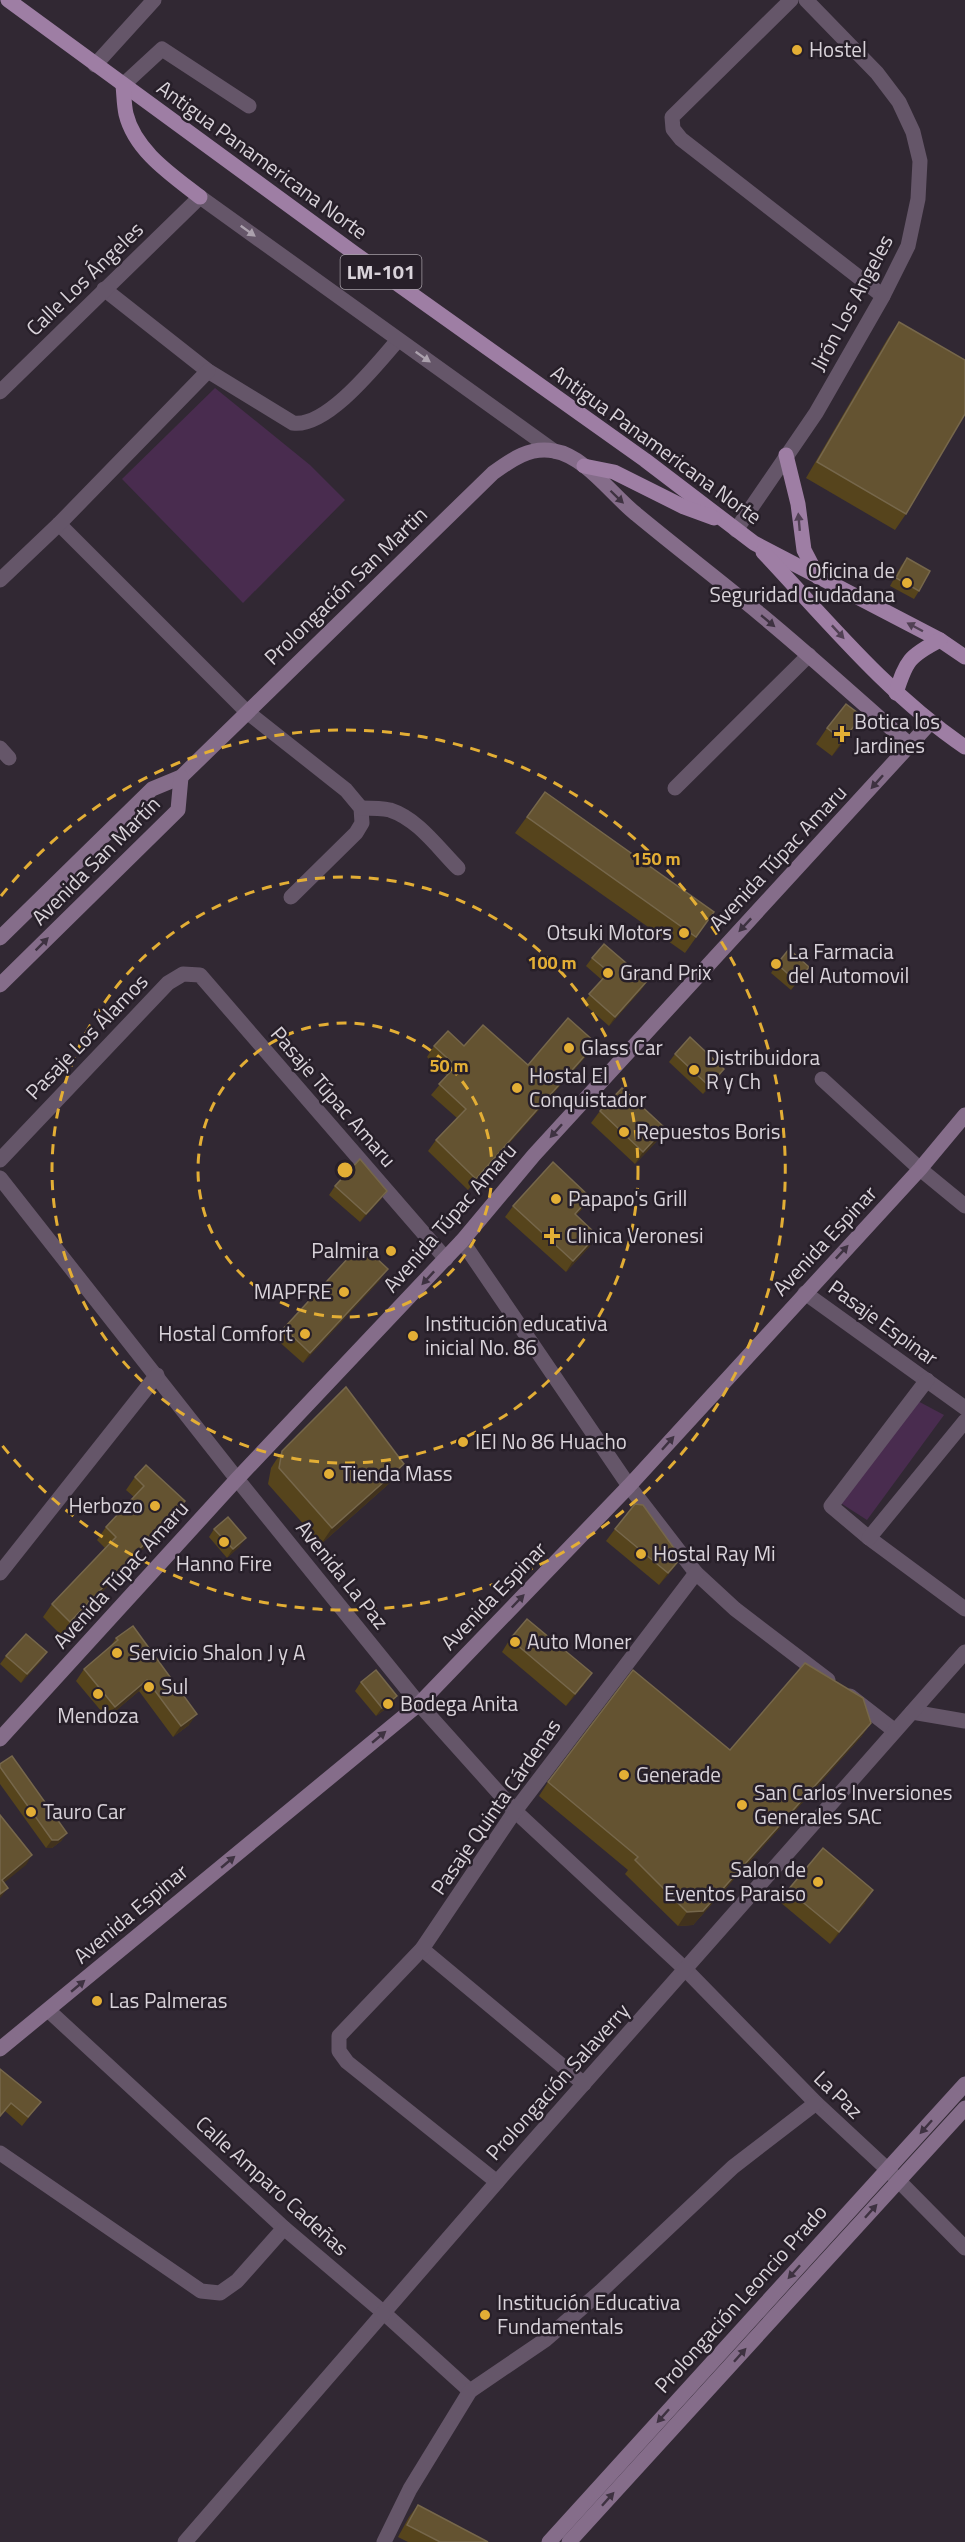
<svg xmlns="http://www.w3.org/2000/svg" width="965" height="2542" font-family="'Titillium Web',sans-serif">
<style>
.green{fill:#492c4f}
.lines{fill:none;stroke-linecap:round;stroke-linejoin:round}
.street{stroke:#655669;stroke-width:15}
.secondary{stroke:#856d8a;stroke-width:15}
.primary{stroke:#9e7ea4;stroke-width:15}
.wall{fill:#56441c}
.shaded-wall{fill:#41321d}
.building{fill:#645331;stroke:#76674b;stroke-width:1.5}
.oneway{fill:#aba1ad}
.oneway2{fill:#3e3241}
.oneway3{fill:#514054}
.ring{fill:none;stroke:#e3ae35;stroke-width:3;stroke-dasharray:10 8}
.poi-dot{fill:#e3ae35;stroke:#271f29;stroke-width:2}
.labels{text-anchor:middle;stroke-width:5;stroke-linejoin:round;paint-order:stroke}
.shield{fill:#271f29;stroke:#a49da5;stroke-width:1.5}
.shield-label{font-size:20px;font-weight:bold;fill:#d9d3da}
.poi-label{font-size:21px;fill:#d9d3da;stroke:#271f29;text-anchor:start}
.street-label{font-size:21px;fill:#d9d3da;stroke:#271f29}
.centre{fill:#e3ae35;stroke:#271f29;stroke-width:3}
.ring-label{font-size:18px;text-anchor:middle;font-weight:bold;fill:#e3ae35;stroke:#271f29;stroke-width:5;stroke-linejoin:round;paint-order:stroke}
</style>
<rect width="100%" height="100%" fill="#312833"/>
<g class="green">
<polygon points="215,388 310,465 345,500 243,603 122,479"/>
<polygon points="914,1399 944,1415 867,1520 839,1502"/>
</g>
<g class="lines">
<g class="street">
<polyline points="791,0 672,117 673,129 681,139 883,296"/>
<polyline points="95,65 154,0"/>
<polyline points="123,85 162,49 249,106"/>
<path d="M104 289 208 371 293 423C327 428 377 364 398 340"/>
<polyline points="0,392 200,197 554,451"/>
<polyline points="59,524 246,711 346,790 361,808 362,823 356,833 291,897"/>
<polyline points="736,530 816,413 883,296 908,246 918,199 920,161 913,132 899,102 877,73 806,0"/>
<polyline points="0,580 59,524 208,371"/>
<polyline points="0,748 9,758"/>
<polyline points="675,788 809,655"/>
<path d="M361 808C370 808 381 808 390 810 418 819 438 848 458 868"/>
<polyline points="822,1079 920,1169 965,1206"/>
<polyline points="0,1160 168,983 183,974 200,975 446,1259"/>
<polyline points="0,1178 237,1479 419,1704 515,1811 685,1969 816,2103 887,2169 965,2248"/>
<polyline points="462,1241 629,1486 696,1573 735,1609 828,1680"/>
<polyline points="805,1293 965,1408"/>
<polyline points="927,1380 831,1506 869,1538 965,1609"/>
<polyline points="869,1538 965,1421"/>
<polyline points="0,1573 157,1375"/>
<polyline points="850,1696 895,1731"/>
<polyline points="912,1712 965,1721"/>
<polyline points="422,1949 584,2084"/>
<polyline points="48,2010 284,2228 384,2313 470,2391"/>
<polyline points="0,2153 201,2291 220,2293 237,2281 284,2228"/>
<polyline points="497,2182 347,2062 339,2051 339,2036 422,1949 515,1811 696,1573"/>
<polyline points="185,2542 497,2182 965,1652"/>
<polyline points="384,2542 410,2489 470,2391 545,2340 600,2292 733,2167 816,2103"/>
</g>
<g class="secondary">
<path d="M0 938 152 789 181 777 493 473C511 460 530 446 554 451 585 456 612 495 636 514 677 548 719 580 760 614 811 656 860 701 910 745"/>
<polyline points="0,985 178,810 181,777"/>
<polyline points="0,1739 237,1479 462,1241 534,1155 930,723"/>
<polyline points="0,2049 419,1704 629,1486 920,1169 965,1115"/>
<polyline points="549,2542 965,2084"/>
<polyline points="569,2542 965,2108"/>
</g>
<g class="primary">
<polyline points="8,0 354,253 645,460 754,543 940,640 965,657"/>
<path d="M123 85C124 95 124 105 126 114 135 151 172 175 200 197"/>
<polyline points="786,455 798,504 804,550 818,577"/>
<polyline points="584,466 614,472 684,507 714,518"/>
<path d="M763 552C827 620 887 694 965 747"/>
<path d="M896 693C906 661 909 656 940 640"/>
</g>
</g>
<g class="wall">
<polygon points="899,322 906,514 895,530 806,478 888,338"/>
<polygon points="907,558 919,591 914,599 890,586 901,566"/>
<polygon points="862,716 851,732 832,756 816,744 827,728"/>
<polygon points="545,792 714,912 685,953 515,833"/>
<polygon points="592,958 647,981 641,990 609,1026 583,1003 602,980 586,966"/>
<polygon points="777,964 803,975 791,990 771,973"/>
<polygon points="596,1043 588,1054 468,1190 428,1151 436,1140 457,1118 431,1095 447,1076 427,1057 434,1046 464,1046 528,1065"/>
<polygon points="675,1054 719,1077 703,1094 669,1062"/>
<polygon points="600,1111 665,1128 657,1141 635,1164 591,1123"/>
<polygon points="335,1186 387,1191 381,1199 360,1222 329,1195"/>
<polygon points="513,1206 583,1208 576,1215 597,1235 590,1246 566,1272 505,1217"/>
<polygon points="380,1280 303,1363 276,1339 284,1328"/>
<polygon points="282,1451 393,1480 321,1544 268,1484 271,1468"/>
<polygon points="135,1477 185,1501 176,1514 61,1635 43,1617 52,1604 105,1548 97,1540 106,1527 134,1497 126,1490"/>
<polygon points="214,1529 240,1546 227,1558 209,1537"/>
<polygon points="615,1529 681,1558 672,1570 659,1585 606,1541"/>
<polygon points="116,1638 189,1725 173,1737 139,1691 107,1718 76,1681 84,1669 110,1647"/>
<polygon points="510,1639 592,1673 583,1686 566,1706 502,1652"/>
<polygon points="47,1652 41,1661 21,1683 0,1664 6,1656"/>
<polygon points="361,1682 397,1696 391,1705 376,1716 355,1691"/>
<polygon points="871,1723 861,1737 693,1925 678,1926 625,1874 628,1870 539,1796 548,1782 730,1750"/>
<polygon points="0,1764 67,1833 61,1841 52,1848 46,1848 0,1784"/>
<polygon points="788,1890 865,1903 830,1944 780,1902"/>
<polygon points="0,2069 41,2102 22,2126 5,2111 0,2117"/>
<polygon points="418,2505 488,2542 408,2542 398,2537 409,2517"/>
</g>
<g class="shaded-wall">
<polygon points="862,716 851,732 832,756 843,740"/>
<polygon points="647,981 641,990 609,1026 615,1017"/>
<polygon points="596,1043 588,1054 468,1190 476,1179"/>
<polygon points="724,1069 719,1077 703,1094 709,1086"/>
<polygon points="665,1128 657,1141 635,1164 643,1152"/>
<polygon points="387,1191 381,1199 360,1222 366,1214"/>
<polygon points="590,1197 583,1208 567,1225 575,1214"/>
<polygon points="597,1235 590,1246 566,1272 573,1261"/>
<polygon points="388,1269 380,1280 303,1363 310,1353"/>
<polygon points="404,1464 393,1480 321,1544 332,1528"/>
<polygon points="185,1501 176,1514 61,1635 70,1622"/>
<polygon points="246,1538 240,1546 227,1558 233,1549"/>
<polygon points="681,1558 672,1570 659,1585 668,1573"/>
<polygon points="47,1652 41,1661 21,1683 27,1674"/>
<polygon points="592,1673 583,1686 566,1706 575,1694"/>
<polygon points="147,1680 139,1691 107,1718 115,1707"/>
<polygon points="397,1696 391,1705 376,1716 382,1708"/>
<polygon points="197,1714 189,1725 173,1737 181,1726"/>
<polygon points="871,1723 861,1737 693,1925 678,1926 687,1912"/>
<polygon points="67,1833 61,1841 52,1848 46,1848 52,1840"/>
<polygon points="32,1855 26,1865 0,1886 2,1880"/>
<polygon points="8,1888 1,1897 0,1898 0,1894"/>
<polygon points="873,1890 865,1903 830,1944 839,1932"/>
</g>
<g class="building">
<polygon points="899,322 965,360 965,414 906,514 817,462"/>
<polygon points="907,558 930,571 919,591 896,578"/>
<polygon points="846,704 862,716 843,740 827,728"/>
<polygon points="545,792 714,912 696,937 527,817"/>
<polygon points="604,944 647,981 615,1017 589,994 609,972 592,958"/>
<polygon points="789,949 809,967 797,982 777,964"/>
<polygon points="568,1018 596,1043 476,1179 436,1140 466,1109 439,1084 456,1066 434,1046 448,1031 464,1046 483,1025 528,1065"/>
<polygon points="690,1037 724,1069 709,1086 675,1054"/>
<polygon points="622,1088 665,1128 643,1152 600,1111"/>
<polygon points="360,1159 387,1191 366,1214 335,1186"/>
<polygon points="553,1162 590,1197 575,1214 597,1235 573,1261 513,1206"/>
<polygon points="361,1244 388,1269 310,1353 284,1328"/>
<polygon points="346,1387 404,1464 332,1528 279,1468 282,1451"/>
<polygon points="146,1465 185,1501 70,1622 52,1604 116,1537 106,1527 144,1486 135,1477"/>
<polygon points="635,1504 643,1505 681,1558 668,1573 615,1529"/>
<polygon points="228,1517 246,1538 233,1549 214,1529"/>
<polygon points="527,1619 592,1673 575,1694 510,1639"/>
<polygon points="133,1626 197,1714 181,1726 147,1680 115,1707 84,1669 118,1640 116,1638"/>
<polygon points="26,1634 47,1652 27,1674 6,1656"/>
<polygon points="805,1663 863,1698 871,1723 703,1911 687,1912 635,1860 638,1857 548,1782 633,1670 730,1750"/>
<polygon points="376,1670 397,1696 382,1708 361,1682"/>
<polygon points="12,1756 67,1833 58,1840 52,1840 0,1767 0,1764"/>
<polygon points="0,1815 32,1855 2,1880 8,1888 0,1894"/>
<polygon points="823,1848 873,1890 839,1932 788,1890"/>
<polygon points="0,2069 41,2102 28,2117 11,2103 0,2116"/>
<polygon points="418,2505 488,2542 440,2542 407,2525"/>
</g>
<defs><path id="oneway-solid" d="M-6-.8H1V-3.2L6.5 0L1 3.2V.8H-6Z" transform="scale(1.5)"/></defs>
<g class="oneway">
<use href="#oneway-solid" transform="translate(248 231) rotate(36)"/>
<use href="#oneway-solid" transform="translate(423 357) rotate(35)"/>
</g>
<g class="oneway2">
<use href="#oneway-solid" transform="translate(617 497) rotate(44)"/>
<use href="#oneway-solid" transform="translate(768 621) rotate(40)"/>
<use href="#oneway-solid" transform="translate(877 782) rotate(132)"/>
<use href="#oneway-solid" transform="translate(745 925) rotate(133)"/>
<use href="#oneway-solid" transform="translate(42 944) rotate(-45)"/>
<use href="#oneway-solid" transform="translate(556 1131) rotate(132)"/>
<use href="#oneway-solid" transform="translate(842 1252) rotate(-47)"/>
<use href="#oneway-solid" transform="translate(428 1278) rotate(133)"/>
<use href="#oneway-solid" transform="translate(668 1443) rotate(-48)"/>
<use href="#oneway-solid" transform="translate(518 1601) rotate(-46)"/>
<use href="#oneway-solid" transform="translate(379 1737) rotate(-40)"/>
<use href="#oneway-solid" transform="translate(228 1862) rotate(-40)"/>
<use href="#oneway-solid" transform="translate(78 1986) rotate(-40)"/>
<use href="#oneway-solid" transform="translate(926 2127) rotate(132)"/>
<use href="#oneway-solid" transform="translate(871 2211) rotate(-48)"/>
<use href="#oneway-solid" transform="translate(794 2272) rotate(132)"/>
<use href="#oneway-solid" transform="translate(740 2355) rotate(-48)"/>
<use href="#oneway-solid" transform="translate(663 2416) rotate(132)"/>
<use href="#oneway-solid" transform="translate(608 2499) rotate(-48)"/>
</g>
<g class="oneway3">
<use href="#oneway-solid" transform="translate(799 522) rotate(-95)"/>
<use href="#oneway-solid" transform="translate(915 627) rotate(-152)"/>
<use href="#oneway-solid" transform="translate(838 632) rotate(47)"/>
</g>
<g class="ring">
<circle cx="345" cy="1170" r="147"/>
<circle cx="345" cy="1170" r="293"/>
<path d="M1 896A440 440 0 1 1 1 1444"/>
</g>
<g class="poi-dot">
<circle cx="797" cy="50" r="6"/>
<circle cx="907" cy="583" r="6"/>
<path d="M839 725h6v6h6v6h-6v6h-6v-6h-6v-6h6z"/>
<circle cx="684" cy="933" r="6"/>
<circle cx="776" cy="964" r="6"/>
<circle cx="608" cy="973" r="6"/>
<circle cx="569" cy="1048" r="6"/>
<circle cx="694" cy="1070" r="6"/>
<circle cx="517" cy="1088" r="6"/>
<circle cx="624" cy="1132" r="6"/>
<circle cx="556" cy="1199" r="6"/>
<path d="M549 1227h6v6h6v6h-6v6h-6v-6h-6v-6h6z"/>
<circle cx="391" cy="1251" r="6"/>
<circle cx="344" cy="1292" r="6"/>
<circle cx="305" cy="1334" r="6"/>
<circle cx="413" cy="1336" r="6"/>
<circle cx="463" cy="1442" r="6"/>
<circle cx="329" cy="1474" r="6"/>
<circle cx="155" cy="1506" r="6"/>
<circle cx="224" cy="1542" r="6"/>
<circle cx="641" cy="1554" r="6"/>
<circle cx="515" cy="1642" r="6"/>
<circle cx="117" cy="1653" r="6"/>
<circle cx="149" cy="1687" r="6"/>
<circle cx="98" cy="1694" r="6"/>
<circle cx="388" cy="1704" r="6"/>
<circle cx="624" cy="1775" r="6"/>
<circle cx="742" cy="1805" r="6"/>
<circle cx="31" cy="1812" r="6"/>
<circle cx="818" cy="1882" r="6"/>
<circle cx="97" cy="2001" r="6"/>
<circle cx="485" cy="2315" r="6"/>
</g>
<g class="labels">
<rect class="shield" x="340.5" y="255" width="81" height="34" rx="4.5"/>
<g class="shield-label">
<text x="381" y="279">LM-101</text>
</g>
<g class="poi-label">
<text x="809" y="57">Hostel</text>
<text x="895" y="578" text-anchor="end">Oficina de<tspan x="895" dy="24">Seguridad Ciudadana</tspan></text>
<text x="854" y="729">Botica los<tspan x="854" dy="24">Jardines</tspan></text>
<text x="672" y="940" text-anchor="end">Otsuki Motors</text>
<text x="788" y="959">La Farmacia<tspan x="788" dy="24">del Automovil</tspan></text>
<text x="620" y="980">Grand Prix</text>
<text x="581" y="1055">Glass Car</text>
<text x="706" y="1065">Distribuidora<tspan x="706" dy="24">R y Ch</tspan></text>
<text x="529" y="1083">Hostal El<tspan x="529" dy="24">Conquistador</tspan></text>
<text x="636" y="1139">Repuestos Boris</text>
<text x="568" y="1206">Papapo's Grill</text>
<text x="566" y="1243">Clinica Veronesi</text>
<text x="379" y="1258" text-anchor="end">Palmira</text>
<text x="332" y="1299" text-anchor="end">MAPFRE</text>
<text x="425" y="1331">Institución educativa<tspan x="425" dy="24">inicial No. 86</tspan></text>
<text x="293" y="1341" text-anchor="end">Hostal Comfort</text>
<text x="475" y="1449">IEI No 86 Huacho</text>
<text x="341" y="1481">Tienda Mass</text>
<text x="143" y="1513" text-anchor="end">Herbozo</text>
<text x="653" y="1561">Hostal Ray Mi</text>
<text x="224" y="1571" text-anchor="middle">Hanno Fire</text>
<text x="527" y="1649">Auto Moner</text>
<text x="129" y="1660">Servicio Shalon J y A</text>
<text x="161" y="1694">Sul</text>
<text x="400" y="1711">Bodega Anita</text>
<text x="98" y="1723" text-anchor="middle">Mendoza</text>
<text x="636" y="1782">Generade</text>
<text x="754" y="1800">San Carlos Inversiones<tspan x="754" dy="24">Generales SAC</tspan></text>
<text x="43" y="1819">Tauro Car</text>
<text x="806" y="1877" text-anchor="end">Salon de<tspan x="806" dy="24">Eventos Paraiso</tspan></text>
<text x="109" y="2008">Las Palmeras</text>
<text x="497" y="2310">Institución Educativa<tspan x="497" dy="24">Fundamentals</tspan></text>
</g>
<g class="street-label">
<text transform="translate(262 160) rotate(36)" y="7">Antigua Panamericana Norte</text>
<text transform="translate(85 279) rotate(-44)" y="7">Calle Los Ángeles</text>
<text transform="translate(852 303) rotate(-62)" y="7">Jirón Los Angeles</text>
<text transform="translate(656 445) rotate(36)" y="7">Antigua Panamericana Norte</text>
<text transform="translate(346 586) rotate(-44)" y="7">Prolongación San Martin</text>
<text transform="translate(778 858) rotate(-47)" y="7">Avenida Túpac Amaru</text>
<text transform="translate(96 861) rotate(-45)" y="7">Avenida San Martín</text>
<text transform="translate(87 1037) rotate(-46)" y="7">Pasaje Los Álamos</text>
<text transform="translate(333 1097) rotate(49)" y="7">Pasaje Túpac Amaru</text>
<text transform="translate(450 1218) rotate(-49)" y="7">Avenida Túpac Amaru</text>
<text transform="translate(825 1241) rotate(-47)" y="7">Avenida Espinar</text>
<text transform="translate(883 1323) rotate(36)" y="7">Pasaje Espinar</text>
<text transform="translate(121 1575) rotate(-48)" y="7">Avenida Túpac Amaru</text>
<text transform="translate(342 1575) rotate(51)" y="7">Avenida La Paz</text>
<text transform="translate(494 1596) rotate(-46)" y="7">Avenida Espinar</text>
<text transform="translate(496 1807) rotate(-55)" y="7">Pasaje Quinta Cárdenas</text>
<text transform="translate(131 1914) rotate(-40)" y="7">Avenida Espinar</text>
<text transform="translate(558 2082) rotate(-48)" y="7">Prolongación Salaverry</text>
<text transform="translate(838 2095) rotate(44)" y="7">La Paz</text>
<text transform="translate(272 2186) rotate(42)" y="7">Calle Amparo Cadeñas</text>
<text transform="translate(741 2299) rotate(-48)" y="7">Prolongación Leoncio Prado</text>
</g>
</g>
<circle cx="345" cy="1170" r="9" class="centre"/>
<g class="ring-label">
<text x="656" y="865">150 m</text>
<text x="552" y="969">100 m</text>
<text x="449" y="1072">50 m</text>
</g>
</svg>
